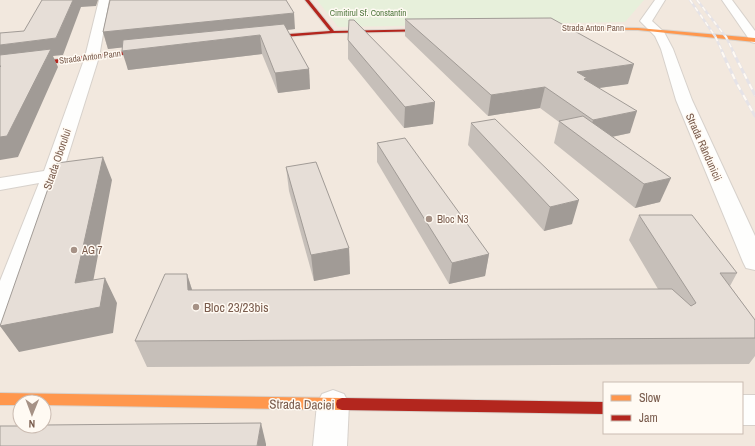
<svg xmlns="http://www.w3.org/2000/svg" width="755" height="446" font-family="'Archivo Narrow',sans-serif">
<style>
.residential{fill:#f2e8de;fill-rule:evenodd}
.green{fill:#e7f0db}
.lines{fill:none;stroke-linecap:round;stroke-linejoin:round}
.street-casing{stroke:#d7d1cb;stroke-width:2}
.slow-casing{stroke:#d9d2cb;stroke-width:2}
.jam-casing{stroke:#d9d2cb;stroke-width:2}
.street{fill:#fefefd;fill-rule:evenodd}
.slow{fill:#ff974d;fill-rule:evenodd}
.jam{fill:#b3261e;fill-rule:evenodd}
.rail-far1-casing{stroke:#e6e3e7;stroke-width:2.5}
.rail-casing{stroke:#e6e3e7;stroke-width:3}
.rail-far1{stroke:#fffaf3;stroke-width:1.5;stroke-dasharray:4.5;stroke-linecap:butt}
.rail{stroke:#fffaf3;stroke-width:2;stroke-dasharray:6;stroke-linecap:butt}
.wall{fill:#c6bfb9}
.shaded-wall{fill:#a19b96}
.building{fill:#e6ded7;stroke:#a19b96}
.poi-dot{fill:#a69286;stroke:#fffaf3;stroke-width:1.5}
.labels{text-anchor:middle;stroke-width:3;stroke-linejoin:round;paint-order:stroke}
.far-park-label{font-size:9px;fill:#537a41;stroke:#fffaf3}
.far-street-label{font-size:9px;fill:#7a5c4d;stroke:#fffaf3}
.street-label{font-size:11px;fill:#7a5c4d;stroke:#fffaf3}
.poi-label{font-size:11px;fill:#7a5c4d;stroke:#fffaf3;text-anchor:start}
.near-poi-label{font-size:13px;fill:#7a5c4d;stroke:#fffaf3;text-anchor:start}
.near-street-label{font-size:13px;fill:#7a5c4d;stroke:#fffaf3}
</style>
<rect width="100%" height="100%" fill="#f9f5f0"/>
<path class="residential" d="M0 0H755V446H0ZM604 383H742V433H604ZM20 402H44V426H20Z"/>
<polygon class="green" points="317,0 644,0 625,22 338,27"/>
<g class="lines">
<defs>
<g id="street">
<polygon points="99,0 109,0 99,57 62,175 13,315 9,322 0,325 0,281 39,183 0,190 0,178 44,171 85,57"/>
<polygon points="655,0 665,0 652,21 664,32 673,49 692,100 755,236 755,270 746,268 743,262 676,100 661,49 655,36 640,21"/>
<polygon points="722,0 732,0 755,31 755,43 751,42"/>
<polygon points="333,390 344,394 349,404 347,446 313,446 317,404 322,394"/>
<rect x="742" y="395" width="13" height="30"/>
</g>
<g id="slow">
<polygon points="537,27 638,28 755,38 755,42 638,30 539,29 537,29"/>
<polygon points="0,393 342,398 347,400 348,404 347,408 342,410 44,405 44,402 20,402 20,405 0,405"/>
</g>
<g id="jam">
<polygon points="305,0 309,0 334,31 435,29 437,30 435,31 333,33 259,39 259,37 261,36 330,31"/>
<polygon points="152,48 155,50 154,51 0,70 0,66"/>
<polygon points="342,398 604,402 604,414 342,410 337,408 336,404 337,400"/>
</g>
</defs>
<use href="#street" class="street-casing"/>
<use href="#slow" class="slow-casing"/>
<use href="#jam" class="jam-casing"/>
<use href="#street" class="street"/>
<use href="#slow" class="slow"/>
<use href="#jam" class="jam"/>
<defs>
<g id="rail-far1">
<polyline points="690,0 715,36 723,53"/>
<polyline points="697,0 726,37 734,53"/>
</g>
<g id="rail">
<polyline points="722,52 736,82 755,116"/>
<polyline points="733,52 755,95"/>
</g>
</defs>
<use href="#rail-far1" class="rail-far1-casing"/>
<use href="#rail" class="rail-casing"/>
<use href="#rail-far1" class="rail-far1"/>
<use href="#rail" class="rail"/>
</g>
<g class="wall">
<polygon points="109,3 295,29 287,30 309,69 310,89 278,93 262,54 128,70 123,47 108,49 103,32"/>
<polygon points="405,19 628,84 599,88 630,133 612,137 660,202 635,208 554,143 559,122 540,108 488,116 405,36"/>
<polygon points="348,40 435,102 433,124 404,128 348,59"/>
<polygon points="471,123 572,224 544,231 468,145"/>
<polygon points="377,143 489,254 485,276 449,284 377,162"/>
<polygon points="286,167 349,248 350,274 314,281 289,191"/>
<polygon points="639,215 737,273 730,286 755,320 755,356 749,364 147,367 135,341 187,274 192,290 658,289 629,240"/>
</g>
<g class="shaded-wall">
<polygon points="73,0 98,0 96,6 81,7 63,55 53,56 58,67 18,157 0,160 0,137 47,57 0,63 0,45 56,38"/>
<polygon points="294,13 295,29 108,49 103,32"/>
<polygon points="260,35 262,54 128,70 122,51"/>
<polygon points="634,64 628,84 584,90 577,72"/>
<polygon points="309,69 310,89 278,93 275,73"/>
<polygon points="545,87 540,108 488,116 491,95"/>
<polygon points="435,102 433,124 404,128 405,107"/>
<polygon points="637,111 630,133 587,142 586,141 593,120"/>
<polygon points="103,157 112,180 88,309 105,278 117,303 113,333 19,352 0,326"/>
<polygon points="671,178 660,202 635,208 644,184"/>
<polygon points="579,200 572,224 544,231 550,207"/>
<polygon points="349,248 350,274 314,281 311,255"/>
<polygon points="489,254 485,276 449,284 452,263"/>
<polygon points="187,274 195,299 188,290"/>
<polygon points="261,423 266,444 266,446 257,446"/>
</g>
<g class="building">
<polygon points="42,0 73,0 56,38 0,45 0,33 24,31"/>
<polygon points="110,0 286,0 294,13 103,32"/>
<polygon points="551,18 634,64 577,72 587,78 584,79 637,111 593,120 545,87 491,95 405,19"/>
<polygon points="349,20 354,20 435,102 405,107 348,40"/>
<polygon points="284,24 309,69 275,73 260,35 122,51 123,40"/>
<polygon points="51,49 7,136 0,137 0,67 1,66 0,66 0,55"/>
<polygon points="583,116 671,178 644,184 559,121"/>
<polygon points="495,119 579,200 550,207 471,123"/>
<polygon points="405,138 489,254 452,263 377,143"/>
<polygon points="103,157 75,283 105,278 100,307 0,326 57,163"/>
<polygon points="316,162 349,248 311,255 286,167"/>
<polygon points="639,215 692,215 737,273 720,273 755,320 755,338 135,341 165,274 187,274 188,290 672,289 691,306 696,303"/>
<polygon points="261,423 257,446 0,446 0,426 44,426 44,425"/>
</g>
<g class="poi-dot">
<circle cx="429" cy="219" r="4"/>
<circle cx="74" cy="250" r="4"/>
<circle cx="196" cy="307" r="4"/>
</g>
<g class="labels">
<g class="far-park-label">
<text x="368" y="16">Cimitirul Sf. Constantin</text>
</g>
<g class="far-street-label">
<text x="593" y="31">Strada Anton Pann</text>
<text transform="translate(90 57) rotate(-7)" y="3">Strada Anton Pann</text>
</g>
<g class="street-label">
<text transform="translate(704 147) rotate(66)" y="4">Strada Rândunicii</text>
<text transform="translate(57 159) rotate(-71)" y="4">Strada Oborului</text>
</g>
<g class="poi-label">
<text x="437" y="223">Bloc N3</text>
<text x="82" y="254">AG 7</text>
</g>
<g class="near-poi-label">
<text x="204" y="312">Bloc 23/23bis</text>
</g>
<g class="near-street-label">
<text transform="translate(302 404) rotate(1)" y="5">Strada Daciei</text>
</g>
</g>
<rect x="603" y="382" width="140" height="52" fill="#fffaf3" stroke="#cabbb1"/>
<rect x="611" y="395" width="20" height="6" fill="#ff974d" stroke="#cabbb1"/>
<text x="639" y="402" font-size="12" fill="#7a5c4d">Slow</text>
<rect x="611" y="415" width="20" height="6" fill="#b3261e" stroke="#cabbb1"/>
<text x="639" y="422" font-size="12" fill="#7a5c4d">Jam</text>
<g transform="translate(32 414) rotate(181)"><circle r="19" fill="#fffaf3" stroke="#cabbb1"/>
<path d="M0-3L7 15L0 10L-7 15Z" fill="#a69286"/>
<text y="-6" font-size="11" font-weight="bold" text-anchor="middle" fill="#7a5c4d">N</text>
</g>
</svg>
